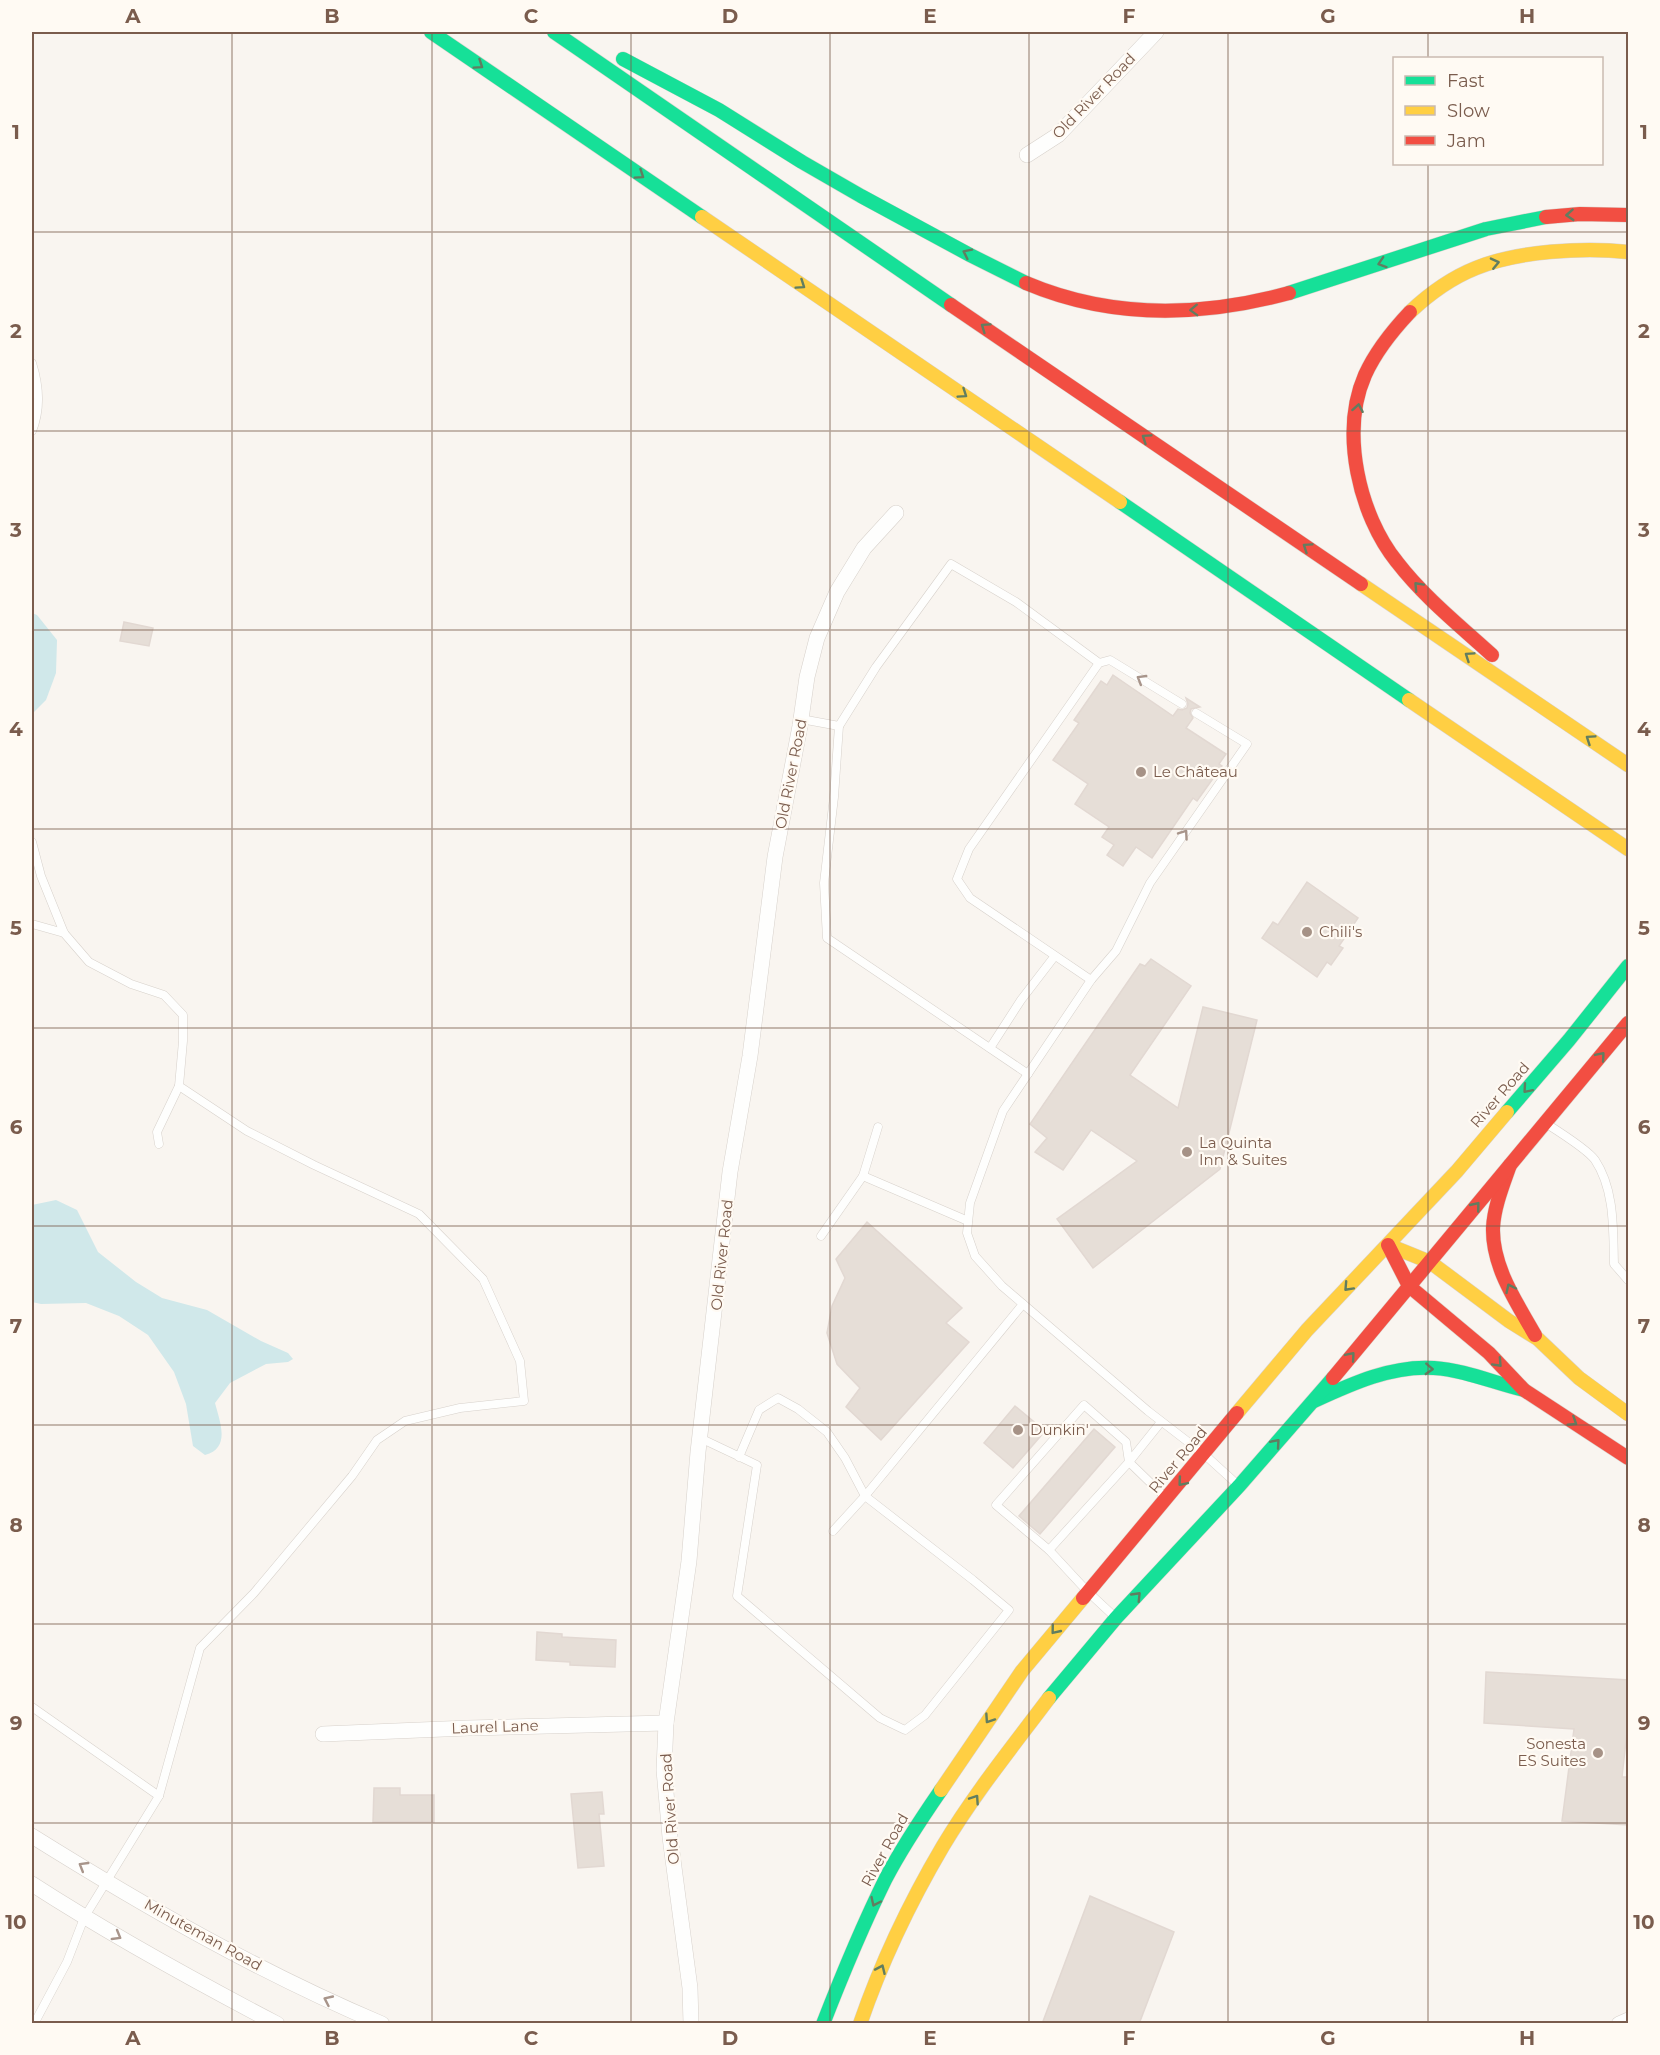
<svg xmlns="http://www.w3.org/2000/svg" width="1660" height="2055" font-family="Montserrat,sans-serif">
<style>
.water{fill:#d0e8ea}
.building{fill:#e6ded7;stroke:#e2d8d2;stroke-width:1.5}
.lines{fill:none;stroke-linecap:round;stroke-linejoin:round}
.lane-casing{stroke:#d7d1cb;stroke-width:9}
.street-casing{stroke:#d7d1cb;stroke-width:16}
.fast-casing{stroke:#d9d2cb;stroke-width:15}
.slow-casing{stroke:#d9d2cb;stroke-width:15}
.jam-casing{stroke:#d9d2cb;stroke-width:15}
.lane{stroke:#fefefd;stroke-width:8}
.street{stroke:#fefefd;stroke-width:15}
.fast{stroke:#16e098;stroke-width:14}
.slow{stroke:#ffcf43;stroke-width:14}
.jam{stroke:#f24e42;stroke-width:14}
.oneway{stroke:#617d60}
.oneway2{stroke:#a8958b}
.grid{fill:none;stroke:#7a5c4d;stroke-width:1.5;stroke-opacity:0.55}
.poi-dot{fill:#a69286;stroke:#fffaf3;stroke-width:2}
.labels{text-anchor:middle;stroke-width:4.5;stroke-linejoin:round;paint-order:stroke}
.street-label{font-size:15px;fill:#7a5c4d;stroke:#fffaf3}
.poi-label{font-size:15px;fill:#7a5c4d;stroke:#fffaf3;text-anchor:start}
.neatline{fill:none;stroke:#7a5c4d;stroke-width:2}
.grid-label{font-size:20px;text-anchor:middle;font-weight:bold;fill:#7a5c4d}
</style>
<rect width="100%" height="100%" fill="#f9f5f0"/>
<g class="water">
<polygon points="32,613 37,615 57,640 56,673 46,700 32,714"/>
<path d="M56 1200 77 1210 98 1252 136 1282 162 1298 207 1310 261 1341 288 1353 293 1359 288 1362 266 1364 230 1383 215 1403C220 1422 231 1448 205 1455L193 1446 186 1404 174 1372 148 1335 119 1316 86 1303 41 1304 32 1302V1205Z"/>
</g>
<g class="building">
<polygon points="124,622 153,628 149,646 120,641"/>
<polygon points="1113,675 1173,716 1178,709 1182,710 1187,708 1188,704 1186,698 1200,707 1191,709 1190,713 1193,718 1186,728 1226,754 1219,764 1222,766 1197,801 1193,798 1152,858 1136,847 1123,866 1107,855 1114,845 1102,837 1109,827 1075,804 1088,784 1053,760 1079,723 1074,720 1101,681 1107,685"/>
<polygon points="1307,882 1358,918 1339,946 1343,948 1331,965 1327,962 1317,977 1262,938 1273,922 1278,925"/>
<polygon points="1151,959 1191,986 1130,1075 1178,1108 1203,1007 1257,1020 1220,1169 1093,1268 1057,1219 1137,1161 1091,1130 1063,1170 1035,1152 1047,1138 1030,1124 1140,964 1145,966"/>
<polygon points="867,1222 962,1308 946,1323 969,1342 881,1440 846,1407 860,1388 837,1364 827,1333 832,1306 845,1278 836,1259"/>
<polygon points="1015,1406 1045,1431 1013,1468 984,1443"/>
<polygon points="1094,1429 1115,1447 1040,1534 1019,1516"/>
<polygon points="537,1632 562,1634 562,1637 616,1640 615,1667 570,1665 570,1662 536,1660"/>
<polygon points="1486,1672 1629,1680 1629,1714 1622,1777 1629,1777 1629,1825 1562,1821 1574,1729 1484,1723"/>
<polygon points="374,1788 400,1788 400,1795 434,1795 434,1822 373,1822"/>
<polygon points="602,1792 604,1814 599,1814 604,1866 578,1868 571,1794"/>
<polygon points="1090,1896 1174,1932 1139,2024 1042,2024"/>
</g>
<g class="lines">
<defs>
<g id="lane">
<path d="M32 363C39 385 41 409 32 431"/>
<polyline points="1196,713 1247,744 1150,883 1116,951 1091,980 1003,1111 970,1203 967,1233 975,1256 1002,1286 1148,1411 1205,1455 1238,1485"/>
<polyline points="801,719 839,726 834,797 824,883 827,938 1028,1074"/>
<polyline points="839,726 876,667 951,564 1016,602 1099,663"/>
<polyline points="32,842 41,876 64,933 89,962 131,984 164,995 183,1015 183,1041 179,1086 247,1131 314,1165 419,1214 483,1279 520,1361 524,1401 460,1408 405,1421 377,1440 352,1476 254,1593 200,1648 159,1796 84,1918 67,1962 34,2024"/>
<polyline points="32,924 64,933"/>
<polyline points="1091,980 970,898 957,879 969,849 1099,663 1110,660 1182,704"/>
<polyline points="990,1048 1021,1000 1054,957"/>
<path d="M1547 1124C1558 1131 1588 1150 1595 1160 1615 1190 1613 1230 1614 1264L1628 1280"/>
<polyline points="878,1127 863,1176 968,1221"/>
<polyline points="159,1144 157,1132 179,1086"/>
<polyline points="821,1236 863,1176"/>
<polyline points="700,1438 757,1465 737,1596 880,1718 905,1730 925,1715 1009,1610 973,1580 865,1496 845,1458 827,1432 798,1409 778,1398 759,1410 739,1457"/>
<polyline points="833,1531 865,1496 1023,1304"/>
<polyline points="1049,1550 996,1505 1084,1405 1126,1442 1129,1462 1161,1422"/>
<polyline points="1115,1617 1087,1591 1049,1550 1129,1462 1164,1496"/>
<polyline points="32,1707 159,1796"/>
</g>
<g id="street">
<polyline points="1027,155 1058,135 1156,32"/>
<polyline points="323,1734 468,1728 666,1723"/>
<path d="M32 1836C144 1906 259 1972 382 2024"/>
<path d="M32 1884C111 1935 193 1980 277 2024"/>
<polyline points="691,2024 690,1988 670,1837 664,1770 666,1723 689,1561 698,1452 730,1172 750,1056 775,857 800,726 807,677 817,638 837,592 864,548 896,513"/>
<polyline points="1619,2024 1628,2020"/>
</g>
<g id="fast">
<polyline points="431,32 702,217"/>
<polyline points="554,32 951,305"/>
<polyline points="623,59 719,110 802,162 861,196 970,255 1026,283"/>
<polyline points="1289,293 1486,229 1546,217"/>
<polyline points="1120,502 1409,700"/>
<polyline points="1507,1112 1569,1040 1628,966"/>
<path d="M1314 1401C1351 1384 1392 1365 1434 1368 1465 1370 1494 1383 1524 1390"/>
<polyline points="1049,1698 1116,1618 1239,1486 1333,1378"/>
<path d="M823 2024C842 1975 862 1927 885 1880 901 1849 921 1819 941 1790"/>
</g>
<g id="slow">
<polyline points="702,217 1120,502"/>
<path d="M1410 312C1429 294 1451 278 1476 268 1517 251 1584 247 1628 252"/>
<polyline points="1361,584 1628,765"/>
<polyline points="1409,700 1628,849"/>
<polyline points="1388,1245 1430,1262 1509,1321 1538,1339 1579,1378 1628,1414"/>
<polyline points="1237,1413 1307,1330 1457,1171 1507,1112"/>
<polyline points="941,1790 1022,1671 1083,1598"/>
<path d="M860 2024C881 1963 910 1902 943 1846 974 1794 1013 1746 1049 1698"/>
</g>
<g id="jam">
<polyline points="1546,217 1580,214 1628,215"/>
<path d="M1026 283C1111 319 1201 317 1289 293"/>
<polyline points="951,305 1361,584"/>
<path d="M1410 312C1393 330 1375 353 1365 375 1340 432 1359 515 1397 562 1424 597 1459 625 1492 655"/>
<path d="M1510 1165C1503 1185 1494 1207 1493 1228 1492 1267 1517 1303 1535 1335"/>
<polyline points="1388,1245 1409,1286 1489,1353 1524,1390 1628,1458"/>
<polyline points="1333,1378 1628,1023"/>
<polyline points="1083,1598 1237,1413"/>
</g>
</defs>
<use href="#lane" class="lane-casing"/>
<use href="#street" class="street-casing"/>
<use href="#fast" class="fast-casing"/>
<use href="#slow" class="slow-casing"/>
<use href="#jam" class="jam-casing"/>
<use href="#lane" class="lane"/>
<use href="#street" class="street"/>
<use href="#fast" class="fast"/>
<use href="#slow" class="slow"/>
<use href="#jam" class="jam"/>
</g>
<defs><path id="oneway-chevron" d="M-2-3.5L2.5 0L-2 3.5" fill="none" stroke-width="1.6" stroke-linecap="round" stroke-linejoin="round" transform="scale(1.5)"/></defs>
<g class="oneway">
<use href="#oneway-chevron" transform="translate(479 65) rotate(34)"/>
<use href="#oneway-chevron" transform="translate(640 175) rotate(34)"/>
<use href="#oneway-chevron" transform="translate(1570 215) rotate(176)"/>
<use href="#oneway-chevron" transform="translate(967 253) rotate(-154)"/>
<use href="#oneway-chevron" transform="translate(1382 263) rotate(162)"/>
<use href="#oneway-chevron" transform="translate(1495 263) rotate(-13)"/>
<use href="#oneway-chevron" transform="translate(801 285) rotate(34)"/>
<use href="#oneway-chevron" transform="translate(1194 310) rotate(178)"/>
<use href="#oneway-chevron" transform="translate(985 327) rotate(-145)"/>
<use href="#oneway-chevron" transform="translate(963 394) rotate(34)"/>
<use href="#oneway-chevron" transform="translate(1358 408) rotate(-80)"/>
<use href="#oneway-chevron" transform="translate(1146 438) rotate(-146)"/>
<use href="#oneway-chevron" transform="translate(1307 547) rotate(-146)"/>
<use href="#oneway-chevron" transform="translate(1418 586) rotate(-133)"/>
<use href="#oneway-chevron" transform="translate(1469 656) rotate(-146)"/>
<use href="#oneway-chevron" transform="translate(1590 739) rotate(-146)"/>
<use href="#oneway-chevron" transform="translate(1601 1056) rotate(-50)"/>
<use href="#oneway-chevron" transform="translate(1527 1089) rotate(131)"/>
<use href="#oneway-chevron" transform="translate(1476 1206) rotate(-51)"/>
<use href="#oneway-chevron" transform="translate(1348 1287) rotate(133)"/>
<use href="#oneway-chevron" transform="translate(1510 1288) rotate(-115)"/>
<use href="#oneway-chevron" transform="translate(1351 1356) rotate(-50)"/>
<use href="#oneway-chevron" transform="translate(1498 1363) rotate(47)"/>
<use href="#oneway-chevron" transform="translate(1429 1369) rotate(3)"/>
<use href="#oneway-chevron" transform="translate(1573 1422) rotate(33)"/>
<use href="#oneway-chevron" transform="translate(1276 1443) rotate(-49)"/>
<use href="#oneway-chevron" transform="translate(1182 1482) rotate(130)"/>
<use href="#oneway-chevron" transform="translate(1137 1596) rotate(-46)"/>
<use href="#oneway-chevron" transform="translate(1055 1630) rotate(129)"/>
<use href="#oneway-chevron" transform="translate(989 1719) rotate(124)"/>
<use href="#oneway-chevron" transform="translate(975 1799) rotate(-56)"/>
<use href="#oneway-chevron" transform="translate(875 1902) rotate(115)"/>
<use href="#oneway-chevron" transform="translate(881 1969) rotate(-66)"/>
</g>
<g class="oneway2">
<use href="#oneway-chevron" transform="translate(1141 679) rotate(-149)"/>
<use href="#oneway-chevron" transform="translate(1184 834) rotate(-55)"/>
<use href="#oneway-chevron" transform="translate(83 1866) rotate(-149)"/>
<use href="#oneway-chevron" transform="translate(117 1936) rotate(30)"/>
<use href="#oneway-chevron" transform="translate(328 2000) rotate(-155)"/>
</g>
<path class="grid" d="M232 32V2024M432 32V2024M631 32V2024M830 32V2024M1029 32V2024M1228 32V2024M1428 32V58M1428 164V2024M32 232H1628M32 431H1628M32 630H1628M32 829H1628M32 1028H1628M32 1226H1628M32 1425H1628M32 1624H1628M32 1823H1628"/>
<g class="poi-dot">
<circle cx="1141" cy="772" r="6"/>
<circle cx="1307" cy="932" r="6"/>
<circle cx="1187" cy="1152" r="6"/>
<circle cx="1018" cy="1430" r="6"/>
<circle cx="1598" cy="1753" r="6"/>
</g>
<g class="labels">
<g class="street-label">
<text transform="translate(1094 96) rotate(-46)" y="5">Old River Road</text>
<text transform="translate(791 774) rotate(-79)" y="5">Old River Road</text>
<text transform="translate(1500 1095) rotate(-49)" y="5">River Road</text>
<text transform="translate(722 1255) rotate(-84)" y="5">Old River Road</text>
<text transform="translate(1178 1460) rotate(-50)" y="5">River Road</text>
<text transform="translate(495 1727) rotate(-2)" y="5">Laurel Lane</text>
<text transform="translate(670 1809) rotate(-94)" y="5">Old River Road</text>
<text transform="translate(885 1850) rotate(-61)" y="5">River Road</text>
<text transform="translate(203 1935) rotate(29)" y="5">Minuteman Road</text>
</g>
<g class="poi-label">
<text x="1153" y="777">Le Château</text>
<text x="1319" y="937">Chili's</text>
<text x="1199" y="1148">La Quinta<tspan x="1199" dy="17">Inn &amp; Suites</tspan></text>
<text x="1030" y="1435">Dunkin'</text>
<text x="1586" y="1749" text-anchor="end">Sonesta<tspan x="1586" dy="17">ES Suites</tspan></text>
</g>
</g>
<rect width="1660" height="2055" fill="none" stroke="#fffaf3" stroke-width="66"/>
<rect x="1393" y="57" width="210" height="108" fill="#fffaf3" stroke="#cabbb1" stroke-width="1.5"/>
<rect x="1405" y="76" width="30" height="9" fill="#16e098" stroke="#cabbb1" stroke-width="1.5"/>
<text x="1447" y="87" font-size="18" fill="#7a5c4d">Fast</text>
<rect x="1405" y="106" width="30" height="9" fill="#ffcf43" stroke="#cabbb1" stroke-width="1.5"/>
<text x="1447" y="117" font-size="18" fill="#7a5c4d">Slow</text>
<rect x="1405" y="136" width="30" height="9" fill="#f24e42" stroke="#cabbb1" stroke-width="1.5"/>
<text x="1447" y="147" font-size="18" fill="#7a5c4d">Jam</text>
<rect x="33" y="33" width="1594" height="1989" class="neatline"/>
<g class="grid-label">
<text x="133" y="23">A</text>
<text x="332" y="23">B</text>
<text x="531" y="23">C</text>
<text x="730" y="23">D</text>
<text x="930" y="23">E</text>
<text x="1129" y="23">F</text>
<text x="1328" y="23">G</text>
<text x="1527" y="23">H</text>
<text x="16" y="139">1</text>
<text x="1644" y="139">1</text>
<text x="16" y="338">2</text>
<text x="1644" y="338">2</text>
<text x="16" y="537">3</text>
<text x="1644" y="537">3</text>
<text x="16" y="736">4</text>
<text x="1644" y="736">4</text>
<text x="16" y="935">5</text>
<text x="1644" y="935">5</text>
<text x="16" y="1134">6</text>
<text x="1644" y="1134">6</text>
<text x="16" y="1333">7</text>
<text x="1644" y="1333">7</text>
<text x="16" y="1532">8</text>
<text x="1644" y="1532">8</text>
<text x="16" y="1730">9</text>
<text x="1644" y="1730">9</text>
<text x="16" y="1929">10</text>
<text x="1644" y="1929">10</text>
<text x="133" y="2045">A</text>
<text x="332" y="2045">B</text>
<text x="531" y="2045">C</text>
<text x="730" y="2045">D</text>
<text x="930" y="2045">E</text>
<text x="1129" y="2045">F</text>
<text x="1328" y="2045">G</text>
<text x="1527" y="2045">H</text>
</g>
</svg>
